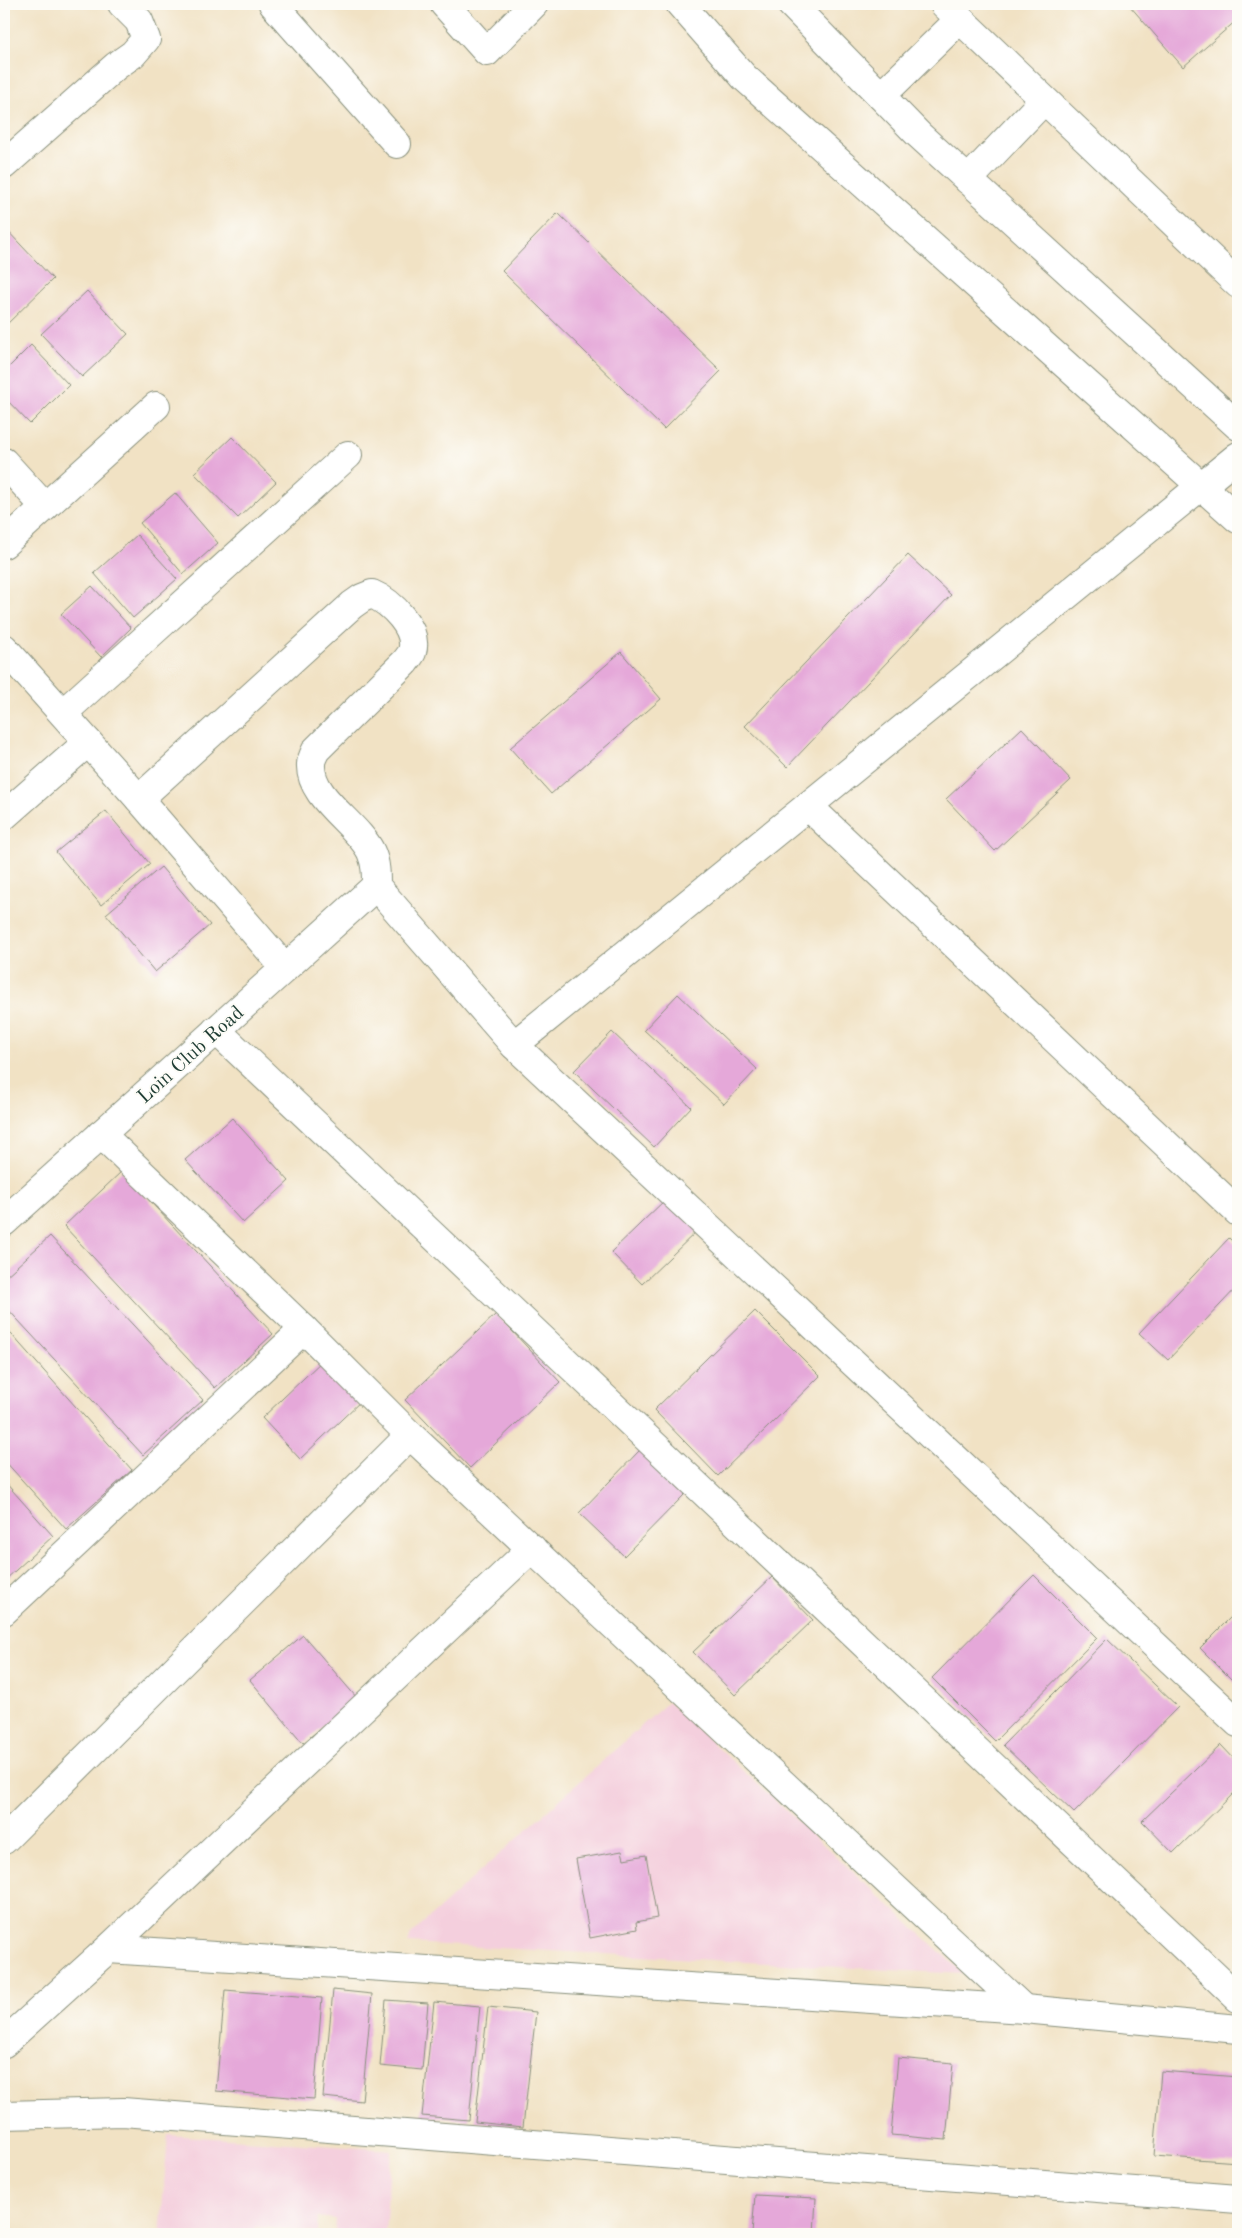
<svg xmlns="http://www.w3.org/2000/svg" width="1242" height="2238" font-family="'Old Standard TT',serif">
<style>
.built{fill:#f4cfdd}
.building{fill:#e5a8d9}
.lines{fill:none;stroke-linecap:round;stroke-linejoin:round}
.street-casing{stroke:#88907c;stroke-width:30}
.secondary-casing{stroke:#88907c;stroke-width:30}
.street{stroke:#fff;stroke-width:28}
.secondary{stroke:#fff;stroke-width:28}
.labels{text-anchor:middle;stroke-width:4;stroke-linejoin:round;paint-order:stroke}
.street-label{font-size:20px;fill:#1f3d34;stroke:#fdfcf7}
</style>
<rect width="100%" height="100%" fill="#fdfcf7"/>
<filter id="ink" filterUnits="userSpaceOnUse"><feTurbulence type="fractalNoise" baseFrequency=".02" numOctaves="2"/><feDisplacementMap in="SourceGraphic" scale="10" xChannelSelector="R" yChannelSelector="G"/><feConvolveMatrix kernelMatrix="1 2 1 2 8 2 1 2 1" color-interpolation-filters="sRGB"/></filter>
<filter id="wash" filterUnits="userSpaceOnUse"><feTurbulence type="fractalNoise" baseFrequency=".0096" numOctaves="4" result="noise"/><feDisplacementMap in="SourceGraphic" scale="20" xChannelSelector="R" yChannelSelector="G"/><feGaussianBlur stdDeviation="1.12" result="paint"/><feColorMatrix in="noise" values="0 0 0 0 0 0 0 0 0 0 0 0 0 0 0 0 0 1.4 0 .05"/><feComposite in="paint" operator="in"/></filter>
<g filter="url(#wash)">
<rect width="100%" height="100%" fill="#f1e2c4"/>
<g class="built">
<polygon points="668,1702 964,1974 408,1943 411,1934"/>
<polygon points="168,2135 391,2150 385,2234 335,2234 336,2219 318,2217 317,2232 256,2227 255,2234 160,2234"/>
</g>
<g id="blocks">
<g class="building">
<polygon points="1130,4 1238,4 1238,19 1183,67 1129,5"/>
<polygon points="558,213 721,371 664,429 502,271"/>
<polygon points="4,227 53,279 4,327"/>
<polygon points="87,291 128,334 82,377 41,334"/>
<polygon points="31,345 69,385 30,424 4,397 4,372"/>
<polygon points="232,437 276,482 238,518 194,473"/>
<polygon points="175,493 218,543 183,574 140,523"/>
<polygon points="137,535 177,579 133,618 94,573"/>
<polygon points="908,555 951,595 787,767 745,726"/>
<polygon points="92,586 131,628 101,657 61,614"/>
<polygon points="621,652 661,699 551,794 510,748"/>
<polygon points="1022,728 1071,780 995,851 946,799"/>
<polygon points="106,811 150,864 101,905 56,852"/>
<polygon points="161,867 210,925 155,972 106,914"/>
<polygon points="678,994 757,1069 724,1104 644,1030"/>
<polygon points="612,1032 691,1107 654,1147 574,1071"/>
<polygon points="232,1118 289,1181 243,1223 185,1160"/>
<polygon points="122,1171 273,1334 215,1388 64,1226"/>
<polygon points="668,1197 699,1229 642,1284 611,1252"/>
<polygon points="50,1236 203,1400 143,1455 4,1305 4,1278"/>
<polygon points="1229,1238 1238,1247 1238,1286 1168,1360 1139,1333"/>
<polygon points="755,1311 820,1376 718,1476 654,1410"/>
<polygon points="496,1314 560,1382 470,1468 405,1400"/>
<polygon points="4,1326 132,1470 66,1529 4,1460"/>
<polygon points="324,1359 363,1399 300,1459 262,1418"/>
<polygon points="640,1450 685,1494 624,1556 579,1513"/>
<polygon points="4,1481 53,1536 4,1581"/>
<polygon points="1034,1575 1097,1638 995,1741 932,1678"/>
<polygon points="772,1577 813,1620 735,1695 693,1652"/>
<polygon points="1238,1610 1238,1686 1200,1648"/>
<polygon points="303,1635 357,1698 303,1743 250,1680"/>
<polygon points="1107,1639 1178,1707 1074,1813 1003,1745"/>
<polygon points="1221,1745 1238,1763 1238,1789 1173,1853 1142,1821"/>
<polygon points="622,1851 624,1859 646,1855 657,1918 636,1922 637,1929 590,1938 576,1859"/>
<polygon points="225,1990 322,1998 314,2099 216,2091"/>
<polygon points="333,1990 372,1994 362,2101 323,2097"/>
<polygon points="386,2000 428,2003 422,2070 380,2066"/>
<polygon points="434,2002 480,2006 469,2120 422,2116"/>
<polygon points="488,2007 536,2012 523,2127 475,2122"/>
<polygon points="898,2058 953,2063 946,2140 891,2135"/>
<polygon points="1161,2071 1238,2077 1238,2162 1154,2156"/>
<polygon points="755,2195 816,2198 814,2234 752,2234"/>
</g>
</g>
</g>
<g filter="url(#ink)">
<use href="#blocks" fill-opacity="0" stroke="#88907c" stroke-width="1"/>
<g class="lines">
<defs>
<g id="street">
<polyline points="273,4 397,144"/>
<polyline points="444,4 487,52 534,4"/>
<polyline points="944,4 1238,284"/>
<polyline points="4,165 116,66 133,54 146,39 139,21 122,4"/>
<polyline points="4,462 45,507"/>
<polyline points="4,544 156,406"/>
<polyline points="4,648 139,799 285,968"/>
<polyline points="63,713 348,455"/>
<path d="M139 799 352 605 362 598 372 594C391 602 419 629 412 652 411 655 407 659 405 662L316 750C314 754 311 760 311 764 309 798 357 823 371 852 376 863 376 874 376 886L514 1045 1238 1723"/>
<polyline points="808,806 1238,1212"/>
<polyline points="4,816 88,742"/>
<polyline points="216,1030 1238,1998"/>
<polyline points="514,1045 1238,456"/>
<polyline points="101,1134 304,1329 410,1435 1024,2009"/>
<polyline points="4,1222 376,886"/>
<polyline points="4,1611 304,1329"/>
<polyline points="4,1840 410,1435"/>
<polyline points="108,1949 1024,2009 1238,2029"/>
<polyline points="4,2043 108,1949 532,1548"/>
<polyline points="4,2115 123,2112 1238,2199"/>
</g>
<g id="secondary">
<polyline points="680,4 744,77 1238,519"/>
<polyline points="791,4 919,135 1238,426"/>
<polyline points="881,96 960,19"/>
<polyline points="968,180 1044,100"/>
</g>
</defs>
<use href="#street" class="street-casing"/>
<use href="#secondary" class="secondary-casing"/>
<use href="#street" class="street"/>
<use href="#secondary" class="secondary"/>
</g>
</g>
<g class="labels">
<g class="street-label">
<text transform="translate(190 1054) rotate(-42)" y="7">Loin Club Road</text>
</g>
</g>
<rect width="1242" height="2238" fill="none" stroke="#fdfcf7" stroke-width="20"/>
</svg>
